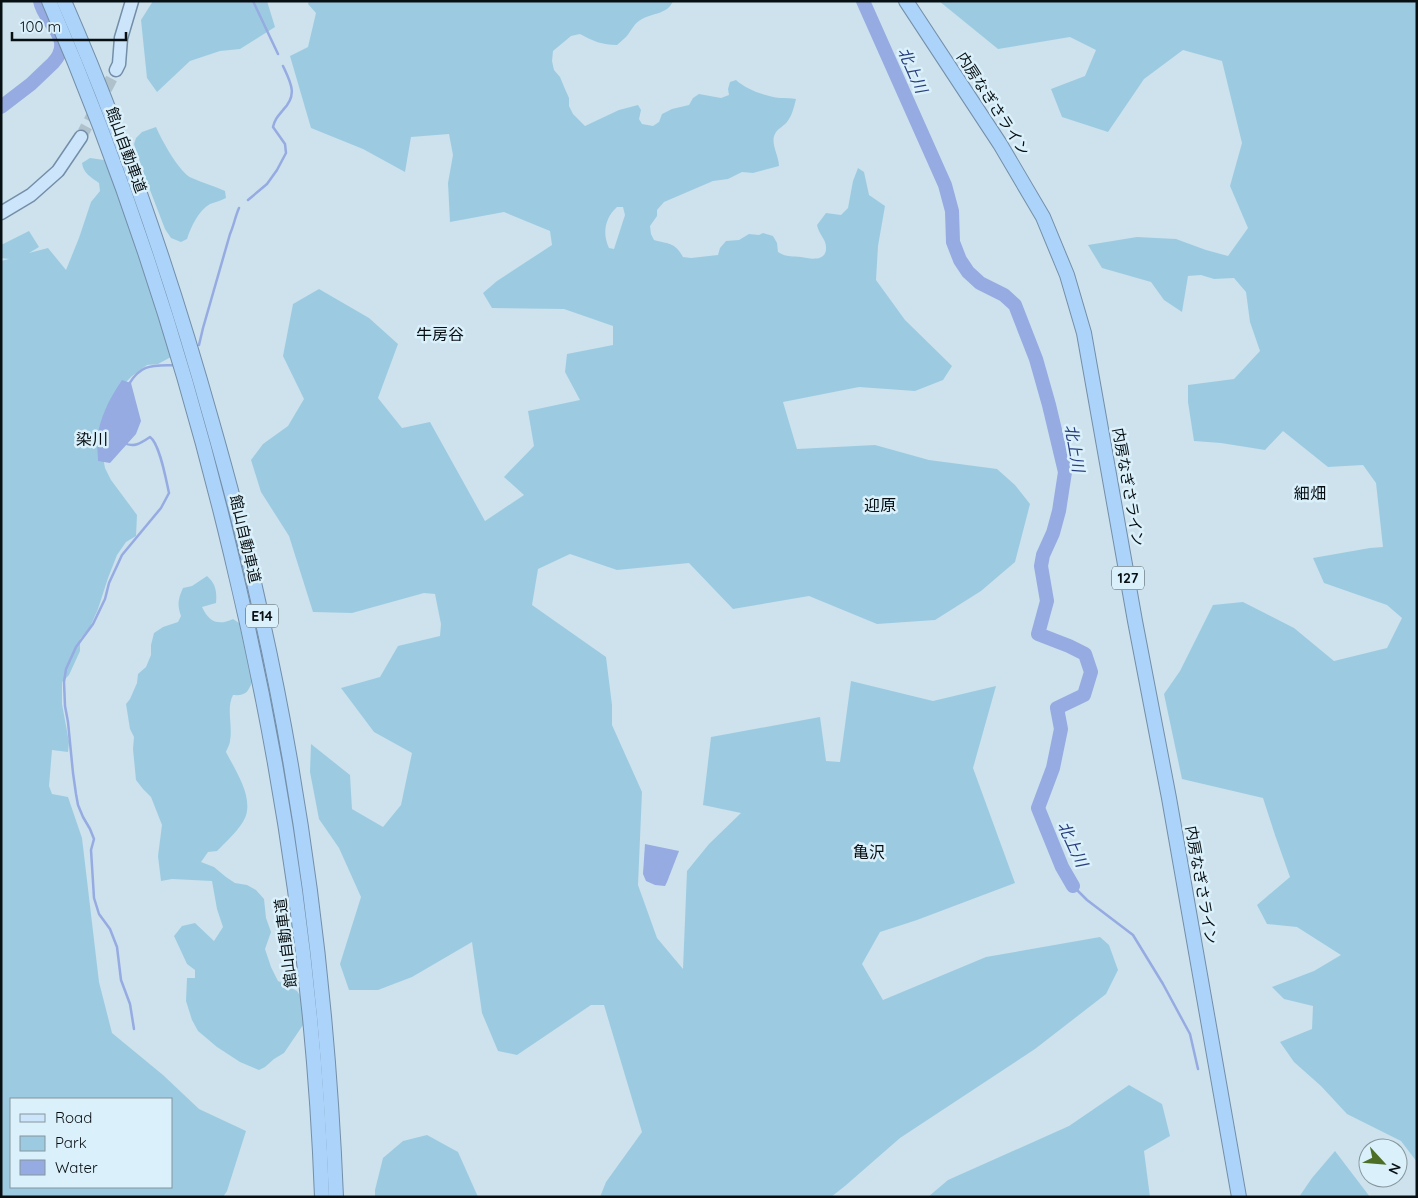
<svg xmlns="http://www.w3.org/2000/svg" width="1418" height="1198" font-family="Quicksand,'Noto Sans JP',sans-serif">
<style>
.green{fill:#9ccbe1;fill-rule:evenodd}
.water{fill:#96abe1}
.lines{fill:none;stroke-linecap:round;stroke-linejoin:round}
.stream{stroke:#96abe1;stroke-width:2.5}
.river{stroke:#96abe1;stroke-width:14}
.major-tunnel{stroke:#afc2cc;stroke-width:12;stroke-dasharray:12 6;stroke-linecap:butt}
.major-casing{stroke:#738ea8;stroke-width:15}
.highway-casing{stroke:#738ea8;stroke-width:16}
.major{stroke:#cde5fb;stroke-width:12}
.highway{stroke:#acd3f9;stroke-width:14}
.labels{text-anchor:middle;stroke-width:5;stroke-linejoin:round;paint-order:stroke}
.shield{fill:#daf0fa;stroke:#475258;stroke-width:1}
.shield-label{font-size:14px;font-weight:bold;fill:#080f12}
.street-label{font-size:15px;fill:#080f12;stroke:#daf0fa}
.water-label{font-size:16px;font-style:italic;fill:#293e7e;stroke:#daf0fa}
.neighbourhood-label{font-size:16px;fill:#080f12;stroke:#daf0fa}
</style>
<rect width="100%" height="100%" fill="#cde2ed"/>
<g class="green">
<polygon points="153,1 267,1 275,27 240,49 220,51 190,61 157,92 147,78 141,20"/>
<path d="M309 1H673C668 14 653 13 642 19 634 23 632 30 626 37 623 40 620 42 617 45 602 45 593 41 580 34L571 36 553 51 552 61 554 70 560 77 565 89 569 98V106L573 114 585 126 619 110 638 105 641 110 639 119 642 124 653 126 659 122 662 114 672 109 689 105 693 98 699 94 721 98 729 95 728 89 730 82 736 80C747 90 765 96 780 98 786 98 791 98 796 99 794 107 792 116 787 122 784 126 777 129 775 134 770 143 779 156 779 166L753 173 742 172 728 179 713 181 664 202 657 210V216L650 226 651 234 654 240C668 244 675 242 683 257L691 258 718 255 720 248 726 241 739 240 749 234 759 235 763 233 773 236 777 243 778 252C785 257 792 256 801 257 810 259 827 262 826 247 826 239 819 235 817 225L826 213 841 215 848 208 853 181 858 168 864 172 869 195 885 206 878 246 876 280 905 320 952 366 943 380 915 391 859 387 783 402 797 449 875 445 929 460 997 469 1015 485 1030 504 1015 562 981 591 935 620 877 624 809 596 733 609 689 563 617 570 570 554 538 569 532 605 606 657 612 705V725L642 792 638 885 657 938 683 969 687 871 709 844 741 813 703 805 711 737 820 717 826 761 840 762 851 681 933 701 996 686 973 768 1015 883 917 920 880 932 862 964 883 1000 986 957 1100 937 1109 945 1118 970 1106 994 1035 1049 900 1138 845 1186 831 1197H600L606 1182 642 1132 604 1005H591L517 1055 498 1051 482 1013 472 942 412 977 378 990H349L340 964 361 897 339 848 319 819 310 772 311 744 350 775 352 809 383 827 401 805 412 753 374 732 341 688 380 677 398 646 440 636 441 624 435 594 424 593 352 613 313 612 289 536 261 492 251 460 263 444 288 426 304 399 283 356 293 304 319 289 369 318 398 344 378 398 402 428 430 422 485 521 524 495 504 477 534 446 528 411 580 400 565 372 567 354 613 345V326L564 309 492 308 483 293 497 281 552 245 550 231 504 212 450 222 448 183 453 155 449 134 411 137 405 172 363 149 311 128 290 56 308 47 316 13 308 4ZM617 207H623L625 215 614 249 609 248C602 233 605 218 617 207Z"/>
<polygon points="939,1 1417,1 1417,1162 1401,1141 1347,1114 1321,1086 1294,1062 1280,1042 1312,1029 1313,1006 1284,999 1272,987 1314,971 1341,955 1297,927 1267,924 1257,905 1290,877 1275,835 1263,798 1182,779 1164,694 1180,671 1213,605 1243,602 1294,628 1334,661 1387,648 1402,618 1387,605 1324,583 1313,558 1370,548 1383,547 1376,483 1363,465 1328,467 1283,431 1265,450 1221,443 1194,441 1188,402 1188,385 1234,379 1260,351 1250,322 1246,292 1234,278 1214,279 1201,275 1188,276 1182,312 1164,300 1151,282 1102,268 1088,245 1137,237 1176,239 1206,250 1228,256 1248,228 1230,186 1242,143 1222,61 1183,50 1144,79 1108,132 1062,117 1051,89 1085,76 1096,50 1070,37 998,49"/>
<path d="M156 127C161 139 180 174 192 178 203 183 214 186 225 191L226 198C220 201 215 202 210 204 198 211 191 227 187 239L181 242 171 238 165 229 145 177 134 144 136 138 142 132Z"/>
<path d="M90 158 104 160 119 196 171 357 158 364 147 365 132 376 120 388 103 457 105 468 111 480 137 515 136 536 126 542 117 555 108 578 98 609 90 627 80 639V651L69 675 62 682V704L69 742 68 752 52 750 49 786 52 794 68 797 82 838 99 982 112 1033 163 1075 199 1109 246 1131 227 1191 223 1197H1V261L9 259 1 258V245L29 231 39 247 29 253 48 248 66 270 79 238 91 202 100 191 99 183C92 178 83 173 82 163ZM11 1099H171V1187H11Z"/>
<path d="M207 576C216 584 217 592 216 603L202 607C209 622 218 626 233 619L239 623 252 682C248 692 246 696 233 695 226 709 233 725 230 741 230 744 227 749 226 752 235 770 254 797 245 818 240 829 226 842 217 851L208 852 201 862 214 867 226 877 235 883 247 885 256 890 264 899 266 918 271 932 265 949 271 967 278 981 297 991 303 1000V1025L284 1053 274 1059 265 1067 259 1070 240 1062 217 1047 198 1031 192 1020 186 1001 187 978H195V970L187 964 174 936 182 926 195 923 214 941 223 927 217 909 212 881 172 879 161 881 158 856 162 825 151 797 143 789 136 780 133 749 134 737 130 729 126 704 130 699 137 683 138 674 146 667 151 655V645L154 633 163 627 178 622 181 616C177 605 178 599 183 588L192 586Z"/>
<polygon points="1129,1085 1162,1104 1170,1136 1144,1151 1150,1197 928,1197 948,1180 1069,1126"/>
<polygon points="427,1135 458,1152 478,1197 375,1197 375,1190 383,1158 403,1141"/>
<polygon points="1335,1151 1370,1197 1299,1197 1312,1178"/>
</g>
<g class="water">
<path d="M122 380 131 383 141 421 136 434 110 463 98 461C98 454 97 448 97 441 99 419 109 399 122 380Z"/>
<polygon points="645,844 679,851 667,882 665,886 655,885 646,881 643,874"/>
</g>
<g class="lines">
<g class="stream">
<polyline points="253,1 278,54"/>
<path d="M248 200 267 184 277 170 286 153 285 144 273 127C275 119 278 116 283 110 298 95 291 83 283 66"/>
<path d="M199 345 203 328 230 234C234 225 235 217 239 208"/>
<path d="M129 384C142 363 153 366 176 365"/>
<path d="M124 443C134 448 141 443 150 437 160 444 166 480 169 493L161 508 122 555 109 583 105 599 93 624 76 647 66 669 64 682 65 706 68 722 73 773 76 794 78 805 83 817 90 829 94 839 91 850 94 898 99 914 110 929 117 947 121 980 130 1004 134 1029"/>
<polyline points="1073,886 1087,900 1133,935 1163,984 1190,1034 1198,1069"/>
</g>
<g class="river">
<polyline points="863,1 945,185 952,211 953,242 960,260 968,272 980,283 1004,295 1015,305 1036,359 1049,405 1065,472 1059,511 1053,533 1043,555 1041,566 1047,601 1038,634 1069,646 1085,654 1091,672 1084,695 1057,708 1061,729 1053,768 1038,808 1062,867 1073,886"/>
<path d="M1 107 31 84 53 63C76 38 44 24 40 1"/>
</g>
<polyline class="major-tunnel" points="81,137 116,70"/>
<defs>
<g id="major">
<polyline points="116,70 119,64 121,38 132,1"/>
<polyline points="1,213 31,195 58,171 81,137"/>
</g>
<g id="highway">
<path d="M49 1C126 179 186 365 231 554 282 765 314 979 322 1197"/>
<path d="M64 1C124 138 172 279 212 422 230 485 247 549 261 614 304 805 328 1001 336 1197"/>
<polyline points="906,1 1000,144 1043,217 1067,275 1084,333 1135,621 1169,798 1239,1197"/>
</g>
</defs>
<use href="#major" class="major-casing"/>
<use href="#highway" class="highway-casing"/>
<use href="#major" class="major"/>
<use href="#highway" class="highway"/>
</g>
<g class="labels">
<g class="shield">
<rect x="1112" y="566.5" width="32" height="23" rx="4"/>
<rect x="246" y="604.5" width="32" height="23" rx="4"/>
</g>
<g class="shield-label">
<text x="1128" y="583">127</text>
<text x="262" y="621">E14</text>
</g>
<g class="street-label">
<text transform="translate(993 104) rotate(57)" y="5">内房なぎさライン</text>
<text transform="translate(126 150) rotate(70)" y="5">館山自動車道</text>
<text transform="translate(1128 487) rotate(80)" y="5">内房なぎさライン</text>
<text transform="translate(245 539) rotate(77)" y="5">館山自動車道</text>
<text transform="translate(1201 885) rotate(80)" y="5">内房なぎさライン</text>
<text transform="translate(286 943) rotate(-97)" y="5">館山自動車道</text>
</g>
<g class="water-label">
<text transform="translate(913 70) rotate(66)" y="6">北上川</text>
<text transform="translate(1075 448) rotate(80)" y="6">北上川</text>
<text transform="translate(1073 844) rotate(65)" y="6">北上川</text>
</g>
<g class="neighbourhood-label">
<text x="440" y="340">牛房谷</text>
<text x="92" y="445">染川</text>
<text x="1310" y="499">細畑</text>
<text x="880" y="511">迎原</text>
<text x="869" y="858">亀沢</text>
</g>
</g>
<rect width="1418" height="1198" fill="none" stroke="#080f12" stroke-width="5"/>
<rect x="10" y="1098" width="162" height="90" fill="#daf0fa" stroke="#86969d"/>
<rect x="20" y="1114" width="25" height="8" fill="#cde5fb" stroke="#86969d"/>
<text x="55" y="1123" font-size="15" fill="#080f12">Road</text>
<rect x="20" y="1136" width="25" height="15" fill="#9ccbe1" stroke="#86969d"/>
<text x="55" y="1148" font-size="15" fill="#080f12">Park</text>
<rect x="20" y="1160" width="25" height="15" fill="#96abe1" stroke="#86969d"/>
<text x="55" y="1173" font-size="15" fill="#080f12">Water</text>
<g transform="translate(1383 1163) rotate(116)"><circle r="24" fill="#daf0fa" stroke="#86969d"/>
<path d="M0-4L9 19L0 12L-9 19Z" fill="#4d6e26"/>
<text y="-8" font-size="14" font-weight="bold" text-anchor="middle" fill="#080f12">N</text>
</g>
<path d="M12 32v8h114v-8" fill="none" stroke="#080f12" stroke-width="2.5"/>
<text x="20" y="32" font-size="15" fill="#080f12" stroke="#daf0fa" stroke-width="4" paint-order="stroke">100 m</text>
</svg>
